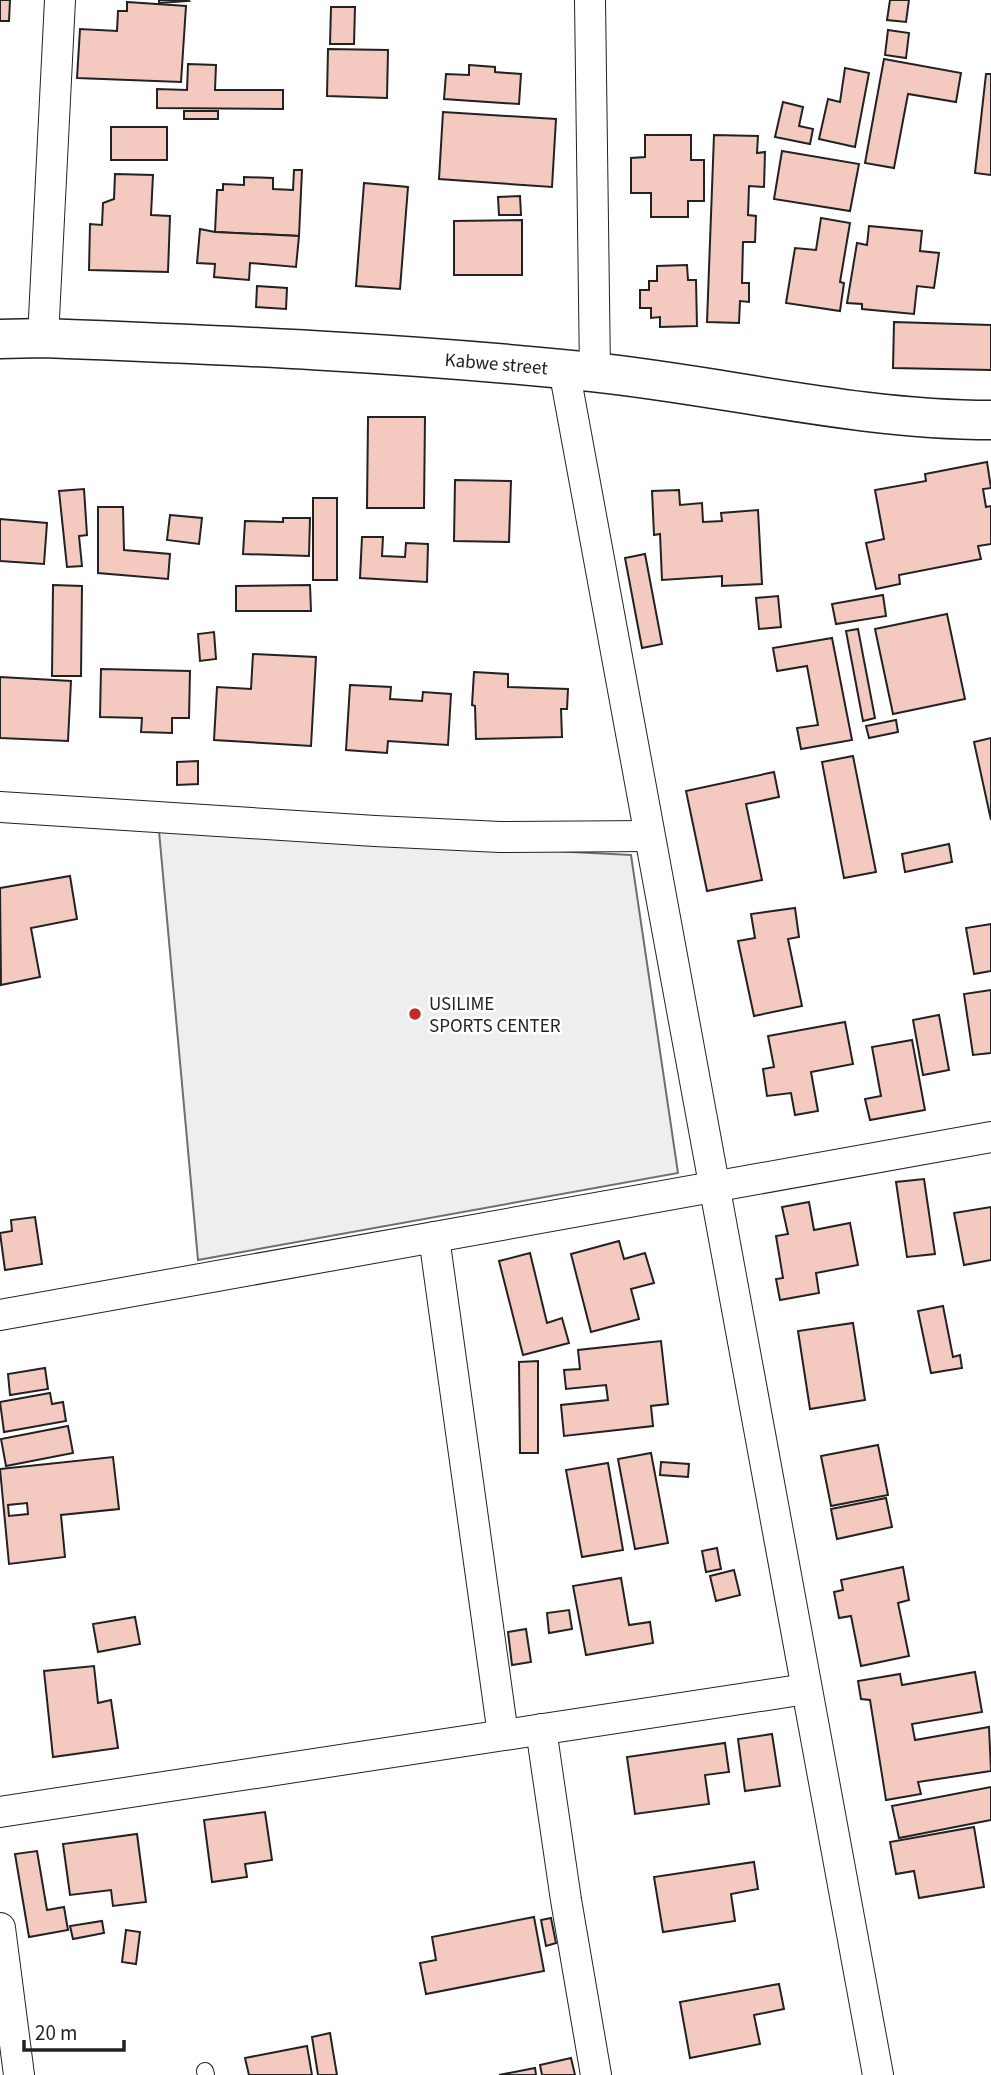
<svg xmlns="http://www.w3.org/2000/svg" width="991" height="2075" font-family="'Source Sans 3',sans-serif">
<style>
.green{fill:#eee;stroke:#6f6f6f;stroke-width:2}
.building{fill:#f3c9c0;stroke:#222;stroke-width:2;fill-rule:evenodd}
.lines{fill:none;stroke-linecap:round;stroke-linejoin:round}
.service-casing{stroke:#222;stroke-width:18}
.minor-casing{stroke:#222;stroke-width:32}
.secondary-casing{stroke:#222;stroke-width:41}
.service{stroke:#fff;stroke-width:16}
.minor{stroke:#fff;stroke-width:30}
.secondary{stroke:#fff;stroke-width:38}
.poi-dot{fill:#c62828;stroke:#fff;stroke-width:2.5}
.labels{text-anchor:middle;stroke-width:5;stroke-linejoin:round;paint-order:stroke}
.street-label{font-size:19px;fill:#222;stroke:#fff}
.poi-label{font-size:19px;fill:#222;stroke:#fff;text-anchor:start}
</style>
<rect width="100%" height="100%" fill="#fff"/>
<polygon class="green" points="159,831 631,855 678,1173 198,1260"/>
<g class="building">
<polygon points="0,0 10,0 9,21 0,21"/>
<polygon points="159,0 188,0 189,1 159,3"/>
<polygon points="890,0 909,0 906,22 887,20"/>
<polygon points="127,2 186,6 181,82 77,78 80,29 117,31 118,11 127,11"/>
<polygon points="331,7 355,7 354,44 330,44"/>
<polygon points="888,30 909,33 906,58 885,55"/>
<polygon points="328,49 388,50 387,98 327,96"/>
<polygon points="884,59 961,73 956,102 908,94 894,168 865,163"/>
<polygon points="188,64 216,65 215,90 283,90 283,109 157,108 157,89 187,90"/>
<polygon points="469,65 495,67 495,72 521,74 519,104 444,99 446,74 469,75"/>
<polygon points="845,68 869,73 855,147 819,139 828,99 840,102"/>
<polygon points="986,74 991,74 991,175 975,173"/>
<polygon points="783,102 803,107 799,126 813,129 810,144 775,137"/>
<rect x="184" y="111" width="34" height="8"/>
<polygon points="443,112 556,119 552,187 439,179"/>
<rect x="111" y="127" width="56" height="33"/>
<polygon points="645,135 691,135 691,160 704,160 704,201 688,201 688,217 651,217 651,193 631,193 631,158 645,157"/>
<polygon points="714,135 758,136 757,153 765,152 764,187 749,186 748,215 756,216 755,242 743,242 742,283 749,283 749,302 740,301 739,323 707,322"/>
<polygon points="782,151 859,164 850,211 774,199"/>
<polygon points="294,170 302,170 299,236 215,232 217,190 223,190 223,184 244,185 244,177 273,178 273,189 293,190"/>
<polygon points="115,174 153,175 151,215 170,216 168,272 89,270 90,224 102,225 103,203 114,199"/>
<polygon points="364,183 408,187 400,289 356,286"/>
<polygon points="520,196 521,215 499,215 498,197"/>
<polygon points="821,218 850,223 840,282 844,283 840,311 786,303 795,248 816,250"/>
<polygon points="522,220 522,275 454,275 454,221"/>
<polygon points="869,226 922,231 920,251 939,253 934,288 917,286 914,314 862,309 862,304 847,303 857,243 867,245"/>
<polygon points="200,229 215,232 299,236 296,267 250,263 249,280 214,277 215,264 197,263"/>
<polygon points="687,265 688,280 696,280 697,326 660,327 660,317 651,318 651,308 640,308 640,290 649,290 649,281 657,281 657,266"/>
<polygon points="257,286 287,288 286,309 256,307"/>
<polygon points="894,322 991,325 991,370 893,368"/>
<polygon points="368,417 425,417 424,508 367,508"/>
<polygon points="987,462 991,488 983,489 986,507 991,506 991,544 978,546 981,559 899,575 900,584 876,589 866,543 884,539 875,490 926,481 925,474"/>
<polygon points="455,480 511,481 509,542 454,541"/>
<polygon points="84,489 87,535 79,536 82,566 67,567 59,491"/>
<polygon points="679,490 680,505 702,503 703,522 722,521 721,513 758,510 762,584 722,586 722,576 662,580 660,534 654,535 652,491"/>
<rect x="313" y="498" width="24" height="82"/>
<polygon points="98,507 123,507 124,550 170,554 168,579 98,573"/>
<polygon points="170,515 202,518 199,544 167,540"/>
<polygon points="283,518 310,518 309,556 243,554 245,521 283,522"/>
<polygon points="0,519 47,523 44,564 0,561"/>
<polygon points="362,537 383,537 382,556 405,557 406,543 428,544 427,582 360,578"/>
<polygon points="645,554 662,644 642,648 625,558"/>
<polygon points="53,585 82,586 81,676 52,676"/>
<polygon points="310,585 311,611 236,611 236,586"/>
<polygon points="883,595 886,616 836,624 832,604"/>
<polygon points="778,596 781,627 759,629 756,598"/>
<polygon points="947,614 965,699 893,714 875,629"/>
<polygon points="858,629 875,718 863,721 846,631"/>
<polygon points="214,632 216,659 200,661 198,634"/>
<polygon points="832,638 852,740 801,749 797,728 818,725 807,666 777,671 773,648"/>
<polygon points="253,654 316,657 311,746 214,740 217,687 251,689"/>
<polygon points="101,669 190,671 189,718 172,718 172,733 141,732 142,718 100,717"/>
<polygon points="474,672 508,674 508,687 568,689 567,709 561,709 562,737 476,739 475,706 472,705"/>
<polygon points="0,677 71,681 68,741 0,738"/>
<polygon points="350,685 391,687 390,699 422,701 423,692 451,694 448,745 388,741 387,753 346,750"/>
<polygon points="896,720 898,732 869,738 866,726"/>
<polygon points="991,738 991,820 974,742"/>
<polygon points="853,756 876,872 844,878 822,762"/>
<polygon points="198,761 198,784 177,785 177,762"/>
<polygon points="774,772 779,797 746,804 762,880 707,891 686,791"/>
<polygon points="949,844 952,862 905,872 902,854"/>
<polygon points="70,876 77,919 31,928 40,977 1,985 0,888"/>
<polygon points="795,908 799,937 788,939 802,1006 754,1016 738,941 755,938 751,914"/>
<polygon points="991,924 991,971 974,974 966,928"/>
<polygon points="991,990 991,1053 973,1055 964,994"/>
<polygon points="939,1015 949,1070 923,1075 913,1020"/>
<polygon points="845,1022 853,1064 811,1072 818,1111 795,1115 791,1093 767,1096 763,1069 774,1067 768,1036"/>
<polygon points="912,1040 925,1110 870,1120 865,1099 881,1096 872,1047"/>
<polygon points="924,1179 935,1254 907,1257 896,1182"/>
<polygon points="809,1202 814,1230 850,1223 858,1265 816,1273 819,1293 780,1300 776,1279 783,1278 776,1236 788,1234 782,1207"/>
<polygon points="991,1207 991,1260 964,1265 954,1213"/>
<polygon points="35,1217 42,1264 5,1270 0,1233 12,1231 11,1220"/>
<polygon points="619,1241 624,1259 645,1253 654,1283 631,1289 639,1319 591,1332 571,1254"/>
<polygon points="530,1253 547,1323 562,1318 569,1343 523,1355 499,1261"/>
<polygon points="943,1306 953,1357 960,1355 962,1368 931,1373 918,1311"/>
<polygon points="853,1323 865,1400 810,1409 798,1331"/>
<polygon points="661,1341 668,1404 651,1406 653,1426 564,1436 561,1405 608,1400 606,1385 566,1389 564,1370 580,1369 578,1350"/>
<polygon points="538,1361 538,1453 520,1453 519,1362"/>
<polygon points="45,1368 48,1389 10,1395 8,1374"/>
<polygon points="50,1393 52,1404 63,1402 66,1421 4,1432 0,1402"/>
<polygon points="68,1426 73,1453 6,1466 1,1439"/>
<polygon points="878,1445 888,1495 831,1506 821,1456"/>
<polygon points="651,1453 668,1543 635,1549 618,1459"/>
<path d="M113 1457 119 1509 61 1515 65 1557 9 1564 0 1469ZM27 1503 28 1514 9 1516 8 1505Z"/>
<polygon points="661,1462 689,1464 688,1477 660,1475"/>
<polygon points="608,1463 623,1550 582,1557 566,1470"/>
<polygon points="886,1498 892,1527 837,1539 831,1509"/>
<polygon points="717,1548 721,1569 706,1572 702,1551"/>
<polygon points="903,1567 909,1600 898,1603 909,1656 861,1666 851,1616 839,1618 834,1592 843,1590 841,1580"/>
<polygon points="734,1570 740,1595 716,1601 710,1576"/>
<polygon points="621,1578 629,1625 650,1622 653,1643 586,1655 573,1586"/>
<polygon points="569,1610 572,1629 549,1633 547,1613"/>
<polygon points="135,1617 140,1644 98,1652 93,1624"/>
<polygon points="526,1629 531,1662 512,1665 508,1632"/>
<polygon points="94,1666 98,1703 111,1700 118,1748 53,1757 44,1671"/>
<polygon points="975,1672 982,1712 912,1724 915,1740 989,1727 991,1771 918,1782 921,1794 886,1800 870,1700 861,1699 858,1681 900,1674 902,1685"/>
<polygon points="772,1734 780,1786 745,1791 738,1739"/>
<polygon points="725,1743 729,1772 705,1775 709,1804 635,1814 627,1757"/>
<polygon points="991,1787 991,1820 899,1838 892,1806"/>
<polygon points="265,1812 272,1860 245,1864 247,1877 212,1882 204,1820"/>
<polygon points="974,1827 984,1887 919,1898 914,1871 896,1874 890,1842"/>
<polygon points="137,1834 146,1902 113,1906 111,1890 70,1895 63,1844"/>
<polygon points="37,1851 47,1910 64,1907 68,1930 29,1937 15,1854"/>
<polygon points="754,1862 758,1889 731,1894 735,1921 663,1932 654,1877"/>
<polygon points="534,1917 544,1971 426,1994 420,1963 436,1960 432,1937"/>
<polygon points="551,1918 556,1943 546,1946 541,1920"/>
<polygon points="102,1921 104,1933 73,1939 70,1926"/>
<polygon points="126,1930 140,1932 136,1964 122,1962"/>
<polygon points="779,1984 784,2009 754,2015 760,2044 690,2058 680,2002"/>
<polygon points="330,2033 337,2075 318,2075 312,2037"/>
<polygon points="307,2046 312,2075 249,2075 245,2058"/>
<polygon points="571,2058 575,2075 542,2075 540,2065"/>
<polygon points="535,2068 536,2075 499,2075"/>
</g>
<g class="lines">
<defs>
<polyline id="service" points="205,2071 206,2075"/>
<g id="minor">
<polyline points="590,0 595,372"/>
<polyline points="43,338 60,0"/>
<polyline points="564,369 878,2075"/>
<polyline points="0,807 375,831 500,837 649,836"/>
<polyline points="434,1237 503,1735"/>
<polyline points="0,1315 991,1137"/>
<polyline points="541,1729 566,1900 596,2075"/>
<polyline points="0,1812 806,1689"/>
<polyline points="0,1928 19,2075"/>
</g>
<g id="secondary">
<path id="s1" d="M0 339 43 338C227 345 410 353 592 372 725 386 857 420 991 420"/>
</g>
</defs>
<use href="#service" class="service-casing"/>
<use href="#minor" class="minor-casing"/>
<use href="#secondary" class="secondary-casing"/>
<use href="#service" class="service"/>
<use href="#minor" class="minor"/>
<use href="#secondary" class="secondary"/>
</g>
<circle class="poi-dot" cx="415" cy="1014" r="7"/>
<g class="labels">
<g class="street-label">
<text dy="7" stroke="none"><textPath href="#s1" startOffset="497">Kabwe street</textPath></text>
</g>
<g class="poi-label">
<text x="429" y="1010">USILIME<tspan x="429" dy="22">SPORTS CENTER</tspan></text>
</g>
</g>
<path d="M24 2040v10h100v-10" fill="none" stroke="#222222" stroke-width="3.5"/>
<text x="35" y="2040" font-size="21" fill="#222222" stroke="#ffffff" stroke-width="5" paint-order="stroke">20 m</text>
</svg>
